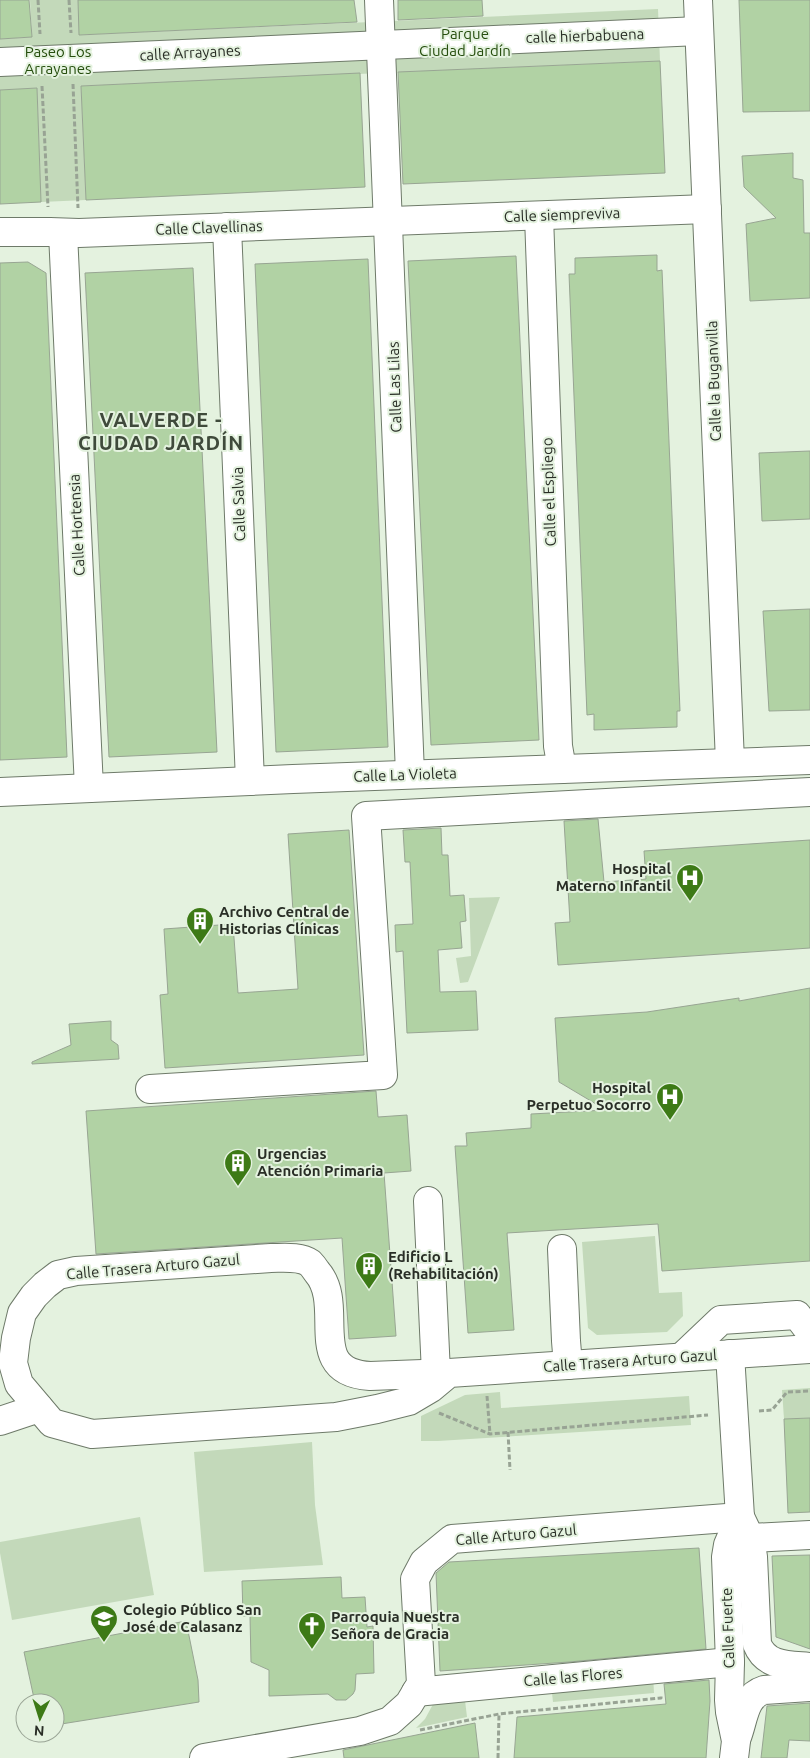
<svg xmlns="http://www.w3.org/2000/svg" width="810" height="1758" font-family="Ubuntu,sans-serif">
<style>
.green{fill:#c3d9ba}
.building{fill:#b1d2a4;stroke:#98a593}
.lines{fill:none;stroke-linecap:round;stroke-linejoin:round}
.minor-casing{stroke:#6e7a69;stroke-width:30}
.path{stroke:#98a394;stroke-width:3;stroke-dasharray:5 2.5;stroke-linecap:butt}
.minor{stroke:#fff;stroke-width:28}
.labels{text-anchor:middle;stroke-width:4;stroke-linejoin:round;paint-order:stroke}
.park-label{font-size:15px;fill:#264e0e;stroke:#e4f2df}
.street-label{font-size:15px;fill:#292e26;stroke:#e4f2df}
.poi-label{font-size:15px;font-weight:bold;fill:#292e26;stroke:#e4f2df;text-anchor:start}
.district-label{font-size:20px;font-weight:bold;letter-spacing:1px;fill:#3f4a3b;stroke:#e4f2df}
</style>
<rect width="100%" height="100%" fill="#e4f2df"/>
<g class="green">
<polygon points="30,0 78,0 80,35 658,9 660,61 81,86 86,200 41,202 37,88 0,90 0,39 32,37"/>
<polygon points="500,897 468,982 460,983 456,958 471,956 469,898"/>
<polygon points="655,1236 659,1293 682,1292 683,1316 667,1332 597,1335 588,1328 582,1242"/>
<polygon points="810,1388 810,1418 784,1419 782,1390"/>
<polygon points="500,1392 501,1408 689,1396 691,1425 438,1441 421,1441 421,1416 465,1395"/>
<polygon points="312,1442 315,1505 323,1565 204,1572 194,1452"/>
<polygon points="140,1517 154,1595 12,1620 0,1553 0,1542"/>
<polygon points="653,1675 654,1693 553,1702 551,1684"/>
<polygon points="464,1692 467,1717 416,1728 425,1719 438,1695"/>
</g>
<g class="building">
<polygon points="0,0 29,0 32,37 0,39"/>
<polygon points="78,0 354,0 357,22 79,35"/>
<polygon points="398,0 482,0 483,16 398,20"/>
<polygon points="739,0 810,0 810,111 743,112"/>
<polygon points="660,61 665,173 403,184 398,72"/>
<polygon points="360,73 365,187 86,200 81,86"/>
<polygon points="37,88 41,202 0,204 0,90"/>
<polygon points="793,153 793,178 803,180 804,233 810,233 810,298 750,301 746,224 776,218 744,187 742,156"/>
<polygon points="657,255 657,271 662,270 680,711 677,711 677,727 594,730 594,714 587,715 569,274 575,274 575,258"/>
<polygon points="516,256 539,740 431,745 408,261"/>
<polygon points="368,259 388,747 276,752 255,264"/>
<polygon points="28,262 46,273 67,757 0,760 0,263"/>
<polygon points="193,268 217,752 109,757 85,273"/>
<polygon points="810,451 810,519 762,521 759,453"/>
<polygon points="810,609 810,710 769,711 763,611"/>
<polygon points="598,819 604,882 646,879 644,851 810,840 810,948 558,965 555,923 570,922 564,821"/>
<polygon points="441,828 442,855 448,855 450,896 464,895 466,921 460,922 462,948 438,950 440,992 476,991 478,1030 407,1033 403,951 396,952 395,925 413,924 410,862 405,862 403,830"/>
<polygon points="349,830 364,1055 165,1068 160,995 168,994 164,929 233,924 238,993 298,989 288,834"/>
<polygon points="810,988 810,1261 662,1271 658,1224 507,1233 514,1330 468,1333 455,1146 467,1146 466,1133 531,1128 531,1114 606,1110 559,1082 555,1018 647,1012 739,998 739,1001"/>
<polygon points="111,1021 111,1040 118,1045 119,1059 32,1064 32,1062 71,1045 69,1024"/>
<polygon points="376,1091 378,1117 407,1115 411,1171 384,1173 396,1336 349,1339 342,1238 96,1254 86,1111"/>
<polygon points="810,1418 810,1512 788,1513 784,1419"/>
<polygon points="699,1548 706,1649 569,1662 440,1671 436,1573 449,1562"/>
<polygon points="810,1555 810,1649 776,1637 772,1556"/>
<polygon points="341,1577 342,1598 365,1597 367,1627 373,1626 374,1673 356,1674 355,1690 353,1694 346,1700 336,1700 328,1694 269,1696 269,1670 251,1662 250,1616 243,1616 242,1581"/>
<polygon points="186,1621 198,1680 199,1702 55,1725 55,1703 35,1703 24,1652"/>
<polygon points="709,1680 710,1701 706,1758 514,1758 517,1717 666,1704 664,1684"/>
<polygon points="810,1703 810,1741 789,1740 787,1758 761,1758 767,1706"/>
<polygon points="475,1723 479,1758 344,1758 343,1750"/>
</g>
<g class="lines">
<defs>
<g id="minor">
<polyline points="379,0 410,774"/>
<polyline points="698,0 730,762"/>
<polyline points="0,62 699,31"/>
<polyline points="539,216 558,746 562,769"/>
<polyline points="227,227 250,781"/>
<polyline points="0,232 50,232 79,233 707,209"/>
<polyline points="63,233 89,788"/>
<polyline points="0,792 293,779 810,760"/>
<polyline points="150,1089 383,1075 366,816 810,792"/>
<polyline points="428,1201 436,1373"/>
<polyline points="562,1249 566,1341 568,1365"/>
<path d="M730 1354 740 1517 750 1538 753 1557 757 1644C766 1667 789 1665 810 1667"/>
<polyline points="682,1357 721,1320 797,1315 810,1332"/>
<path d="M449 1373 431 1388 409 1401 377 1409 336 1417 92 1434 52 1423 19 1384 13 1363 16 1338 22 1313 34 1296 45 1285 58 1275 76 1271 271 1258C283 1258 300 1256 310 1263 312 1265 315 1269 317 1272 347 1306 303 1372 370 1376L449 1373 810 1349"/>
<polyline points="0,1421 39,1408"/>
<polyline points="750,1538 810,1535"/>
<polyline points="416,1692 730,1662"/>
<path d="M737 1737C744 1719 744 1696 764 1690L810 1687"/>
<polyline points="204,1758 360,1731 390,1721 409,1704 421,1684 415,1579 424,1562 452,1539 740,1517"/>
<polyline points="734,1758 736,1741 730,1712 729,1700 730,1662 726,1557 728,1545 740,1517"/>
</g>
</defs>
<use href="#minor" class="minor-casing"/>
<g class="path">
<polyline points="38,0 40,34"/>
<polyline points="69,0 71,33"/>
<polyline points="73,84 78,208"/>
<polyline points="42,86 48,207"/>
<polyline points="487,1396 490,1434"/>
<polyline points="759,1411 772,1410 787,1392 810,1391"/>
<polyline points="439,1413 490,1434 708,1415"/>
<polyline points="508,1432 510,1470"/>
<polyline points="420,1730 499,1714 661,1698 661,1695"/>
<polyline points="498,1758 499,1714"/>
</g>
<use href="#minor" class="minor"/>
</g>
<defs>
<symbol id="hospital-pin" viewBox="-11 -11 22 30"><path d="M0 17L-7.5 6A9.5 9.5 0 1 1 7.5 6Z" fill="#3d7a16" stroke="#e4f2df"/><path d="M-5-5h3v3.5h4V-5h3V5h-3V1.5h-4V5h-3Z" fill="#fff"/></symbol>
<symbol id="building-pin" viewBox="-11 -11 22 30"><path d="M0 17L-7.5 6A9.5 9.5 0 1 1 7.5 6Z" fill="#3d7a16" stroke="#e4f2df"/><path d="M-4-6H4V6H1V3H-1V6H-4ZM-2.5-4.3h1.7v1.8h-1.7ZM.8-4.3h1.7v1.8H.8ZM-2.5-1h1.7V.8h-1.7ZM.8-1h1.7V.8H.8Z" fill="#fff"/></symbol>
<symbol id="school-pin" viewBox="-11 -11 22 30"><path d="M0 17L-7.5 6A9.5 9.5 0 1 1 7.5 6Z" fill="#3d7a16" stroke="#e4f2df"/><path d="M0-5L7-2L0 1L-7-2ZM-4 1L0 2.5L4 1V4Q0 6-4 4Z" fill="#fff"/></symbol>
<symbol id="church-pin" viewBox="-11 -11 22 30"><path d="M0 17L-7.5 6A9.5 9.5 0 1 1 7.5 6Z" fill="#3d7a16" stroke="#e4f2df"/><path d="M-1.2-6h2.4v3.5h3.3v2.4h-3.3V6h-2.4V-.1h-3.3v-2.4h3.3Z" fill="#fff"/></symbol>
</defs>
<g fill-rule="evenodd">
<use href="#hospital-pin" x="674" y="862" width="32" height="43"/>
<use href="#building-pin" x="184" y="905" width="32" height="43"/>
<use href="#hospital-pin" x="654" y="1081" width="32" height="43"/>
<use href="#building-pin" x="222" y="1147" width="32" height="43"/>
<use href="#building-pin" x="353" y="1250" width="32" height="43"/>
<use href="#school-pin" x="88" y="1603" width="32" height="43"/>
<use href="#church-pin" x="296" y="1610" width="32" height="43"/>
</g>
<g class="labels">
<g class="park-label">
<text x="465" y="39">Parque<tspan x="465" dy="17">Ciudad Jardín</tspan></text>
<text x="58" y="57">Paseo Los<tspan x="58" dy="17">Arrayanes</tspan></text>
</g>
<g class="street-label">
<text transform="translate(585 36) rotate(-2)" y="5">calle hierbabuena</text>
<text transform="translate(190 53) rotate(-3)" y="5">calle Arrayanes</text>
<text transform="translate(562 215) rotate(-2)" y="5">Calle siempreviva</text>
<text transform="translate(209 228) rotate(-2)" y="5">Calle Clavellinas</text>
<text transform="translate(714 381) rotate(-92)" y="5">Calle la Buganvilla</text>
<text transform="translate(395 387) rotate(-92)" y="5">Calle Las Lilas</text>
<text transform="translate(549 492) rotate(-92)" y="5">Calle el Espliego</text>
<text transform="translate(239 504) rotate(-92)" y="5">Calle Salvia</text>
<text transform="translate(77 525) rotate(-93)" y="5">Calle Hortensia</text>
<text transform="translate(405 775) rotate(-2)" y="5">Calle La Violeta</text>
<text transform="translate(153 1267) rotate(-5)" y="5">Calle Trasera Arturo Gazul</text>
<text transform="translate(630 1361) rotate(-4)" y="5">Calle Trasera Arturo Gazul</text>
<text transform="translate(516 1535) rotate(-5)" y="5">Calle Arturo Gazul</text>
<text transform="translate(728 1628) rotate(-92)" y="5">Calle Fuerte</text>
<text transform="translate(573 1677) rotate(-5)" y="5">Calle las Flores</text>
</g>
<g class="poi-label">
<text x="671" y="874" text-anchor="end">Hospital<tspan x="671" dy="17">Materno Infantil</tspan></text>
<text x="219" y="917">Archivo Central de<tspan x="219" dy="17">Historias Clínicas</tspan></text>
<text x="651" y="1093" text-anchor="end">Hospital<tspan x="651" dy="17">Perpetuo Socorro</tspan></text>
<text x="257" y="1159">Urgencias<tspan x="257" dy="17">Atención Primaria</tspan></text>
<text x="388" y="1262">Edificio L<tspan x="388" dy="17">(Rehabilitación)</tspan></text>
<text x="123" y="1615">Colegio Público San<tspan x="123" dy="17">José de Calasanz</tspan></text>
<text x="331" y="1622">Parroquia Nuestra<tspan x="331" dy="17">Señora de Gracia</tspan></text>
</g>
<g class="district-label">
<text x="161" y="427">VALVERDE -<tspan x="161" dy="23">CIUDAD JARDÍN</tspan></text>
</g>
</g>
<g transform="translate(40 1718) rotate(184)"><circle r="24" fill="#e4f2df" stroke="#99a495"/>
<path d="M0-4L9 19L0 12L-9 19Z" fill="#3d7a16"/>
<text y="-8" font-size="14" font-weight="bold" text-anchor="middle" fill="#292e26">N</text>
</g>
</svg>
